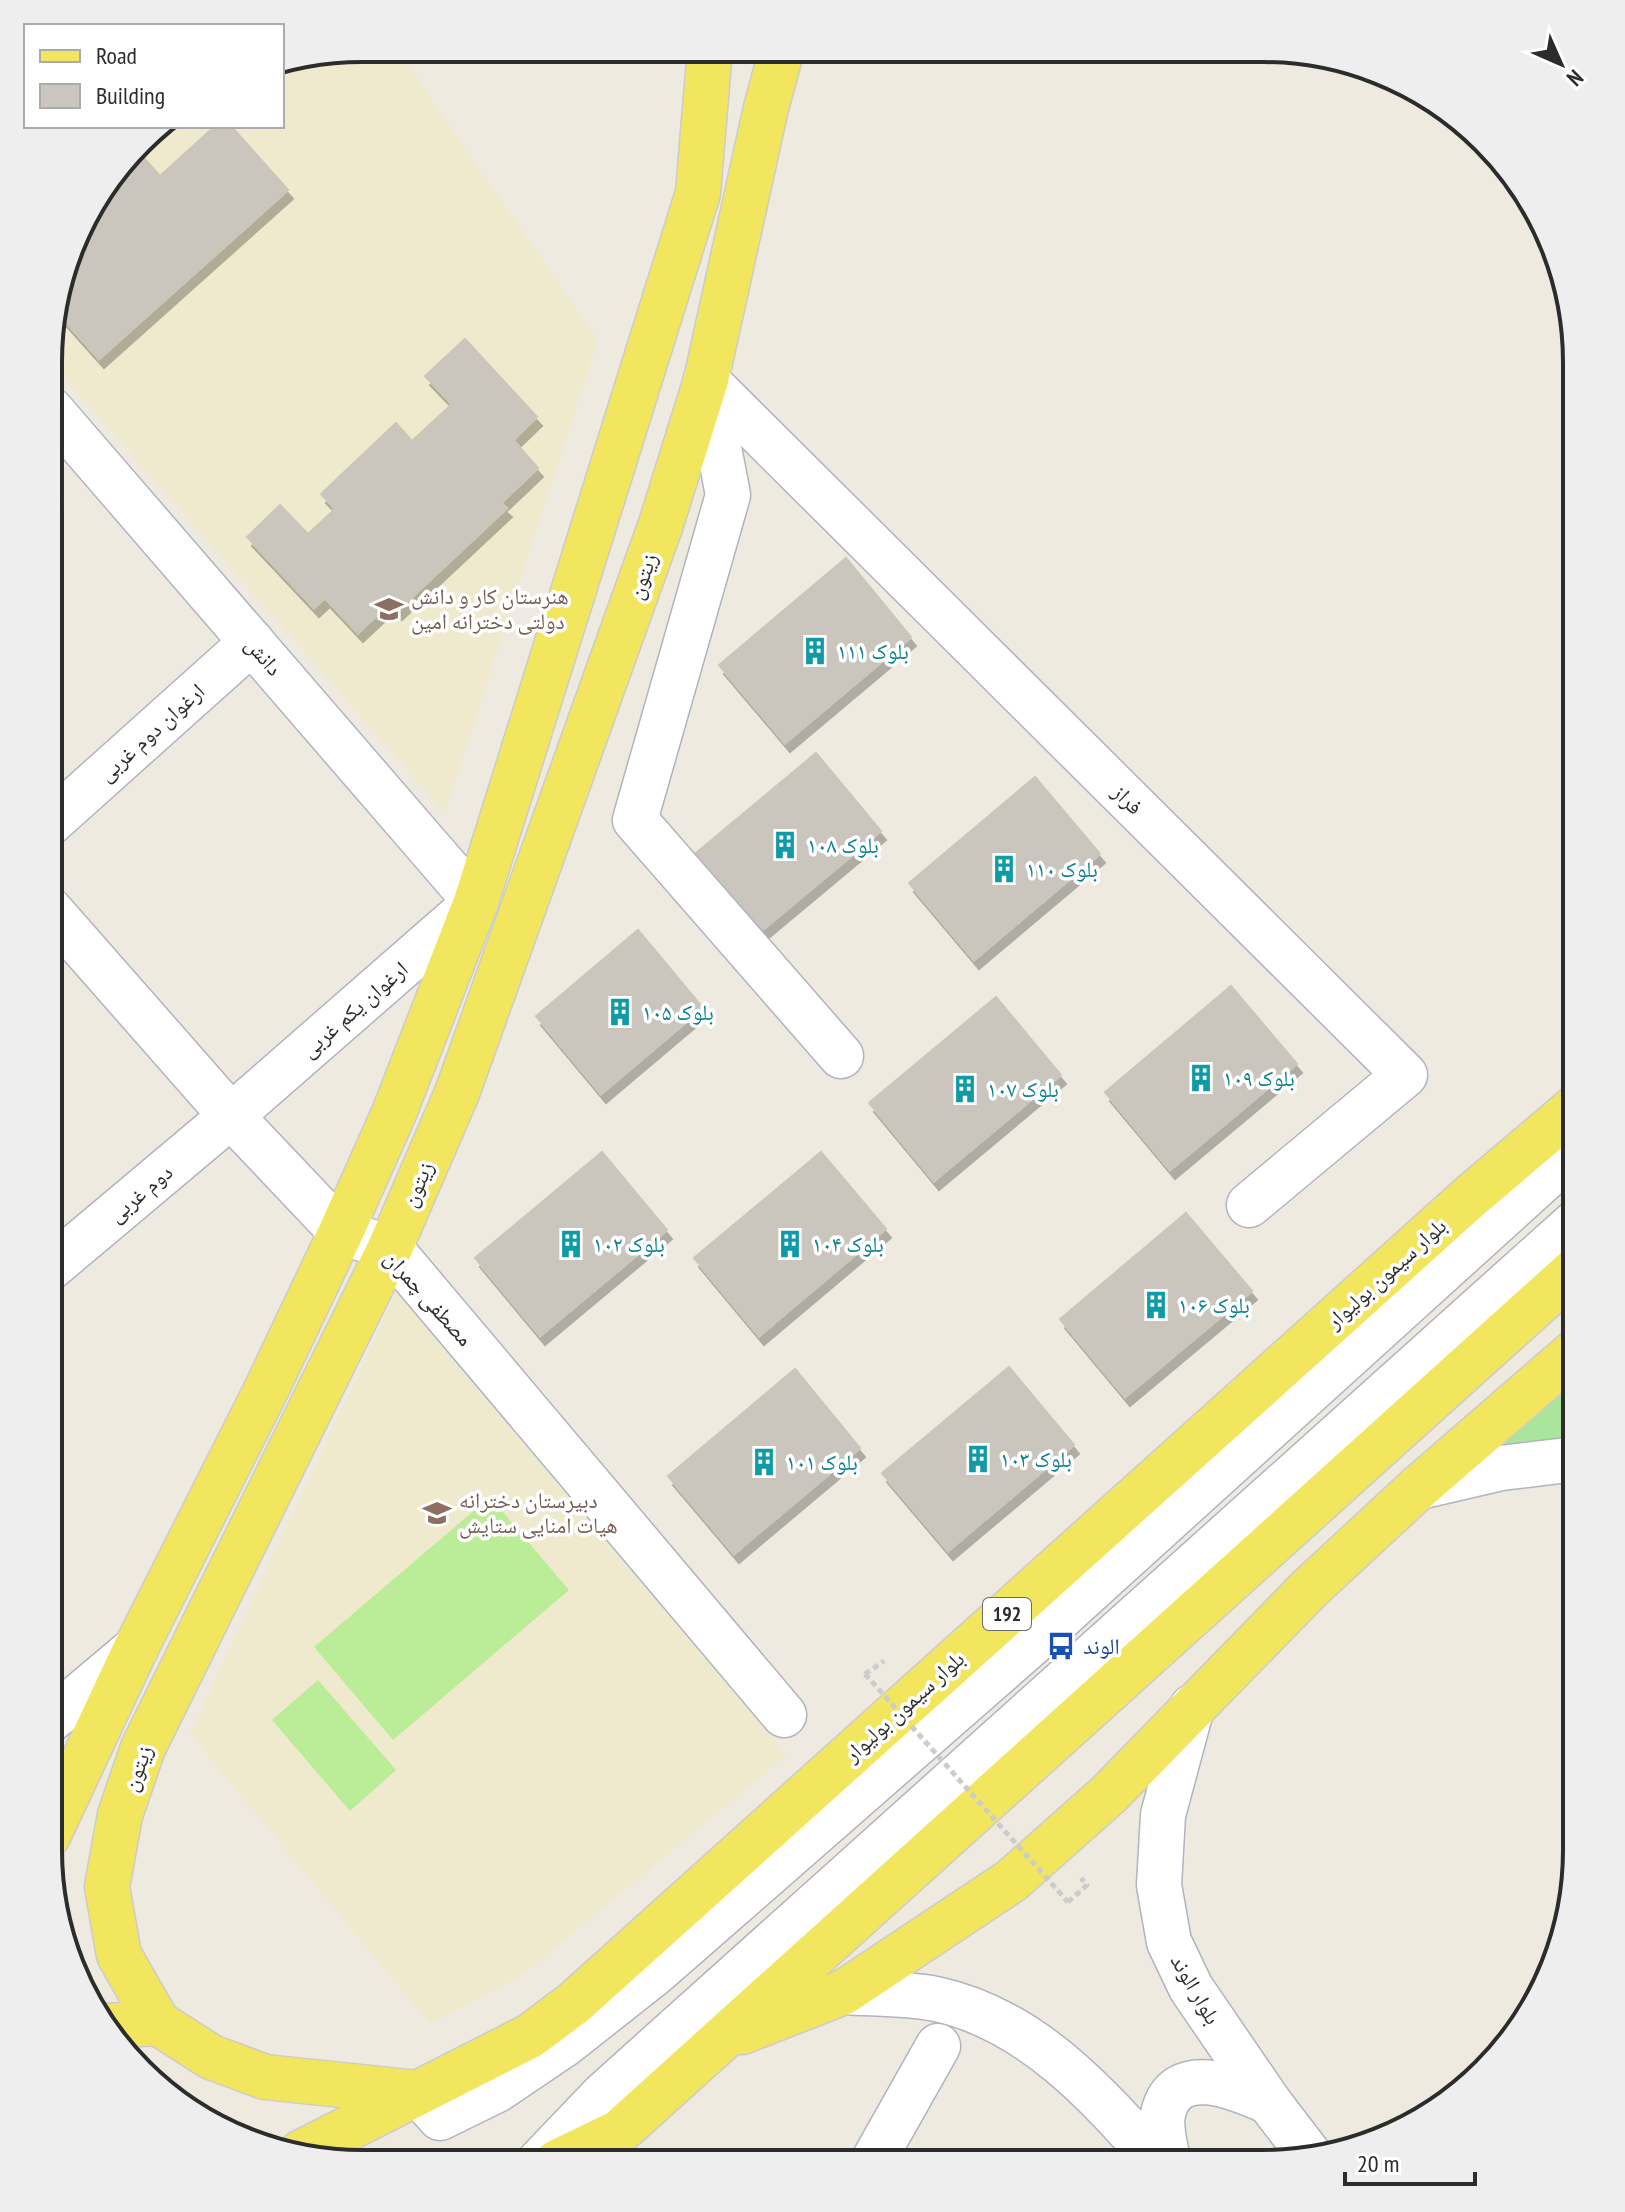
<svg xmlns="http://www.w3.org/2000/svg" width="1625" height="2212" font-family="'PT Sans Narrow','Noto Naskh Arabic',sans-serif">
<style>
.education{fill:#efeace}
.green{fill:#a9e59b}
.pitch{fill:#bbec97}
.building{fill:#cac6be;stroke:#cac6b8;stroke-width:2;filter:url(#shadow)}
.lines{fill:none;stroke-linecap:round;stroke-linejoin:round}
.minor-casing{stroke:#b2b3c0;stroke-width:47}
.major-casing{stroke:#ccc;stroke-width:47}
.path{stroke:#ccc;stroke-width:5;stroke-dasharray:6 4;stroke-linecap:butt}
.minor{stroke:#fff;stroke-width:44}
.major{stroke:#f2e65f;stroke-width:44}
.path-bridge{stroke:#ccc;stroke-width:5;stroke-dasharray:6 4;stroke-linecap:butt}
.labels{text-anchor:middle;stroke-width:7;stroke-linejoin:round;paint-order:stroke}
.shield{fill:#fff;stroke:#6b6b6b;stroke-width:2}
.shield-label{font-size:20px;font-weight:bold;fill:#2c2c2c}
.street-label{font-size:22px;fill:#2c2c2c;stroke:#fff}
.education-label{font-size:22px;fill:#785e54;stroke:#fff;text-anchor:start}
.culture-label{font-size:22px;fill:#0d838f;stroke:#fff;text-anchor:start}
.transit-label{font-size:22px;fill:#164399;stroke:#fff;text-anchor:start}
.rim{fill:none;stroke:#2c2c2c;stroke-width:4}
</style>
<defs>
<filter id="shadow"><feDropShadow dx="5" dy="9" stdDeviation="0" flood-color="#0004"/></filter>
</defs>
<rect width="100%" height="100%" fill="#eeeadf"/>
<g class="education">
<polygon points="362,48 398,48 434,103 598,340 445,813 51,362 51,321 90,206 155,126 282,126 282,61"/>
<polygon points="396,1293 787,1755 521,1976 430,2024 190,1734"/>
</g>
<polygon class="green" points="1577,1373 1576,1446 1494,1451"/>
<g class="pitch">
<polygon points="490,1497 569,1590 393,1740 314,1647"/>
<polygon points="318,1680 396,1770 350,1811 272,1720"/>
</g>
<g class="building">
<polygon points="215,126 231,126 288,190 99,359 55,310 75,249 97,230 86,217 90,206 143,157 160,176"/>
<polygon points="465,339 537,417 513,440 538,468 501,503 507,508 397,611 390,603 358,633 325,598 314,608 247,537 280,505 308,534 335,509 321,494 396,423 412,441 452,404 425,376"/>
<polygon points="846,558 911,637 785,743 719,665"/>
<polygon points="816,753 881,831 754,937 689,859"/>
<polygon points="1035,777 1100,854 974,960 909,883"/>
<polygon points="638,930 703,1008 601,1094 536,1016"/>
<polygon points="1231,986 1297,1064 1170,1170 1105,1092"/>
<polygon points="996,997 1061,1075 934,1181 869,1103"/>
<polygon points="602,1152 667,1230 540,1336 475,1258"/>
<polygon points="821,1152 886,1229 759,1336 694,1258"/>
<polygon points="1186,1213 1252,1291 1125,1397 1060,1319"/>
<polygon points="1009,1367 1074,1445 948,1551 882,1473"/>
<polygon points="795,1369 860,1448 734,1554 668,1476"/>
</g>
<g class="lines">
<defs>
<g id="minor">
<polyline points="706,380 1405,1075 1249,1205"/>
<polyline points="706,380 728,495 635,820 841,1056"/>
<polyline points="50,823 252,642"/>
<polyline points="50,910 231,1116 341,1232 390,1248 784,1715"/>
<polyline points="49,1269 231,1116 476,902 51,410"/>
<polyline points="1419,1487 1501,1468 1576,1459"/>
<polyline points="1192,1707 1163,1815 1159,1885 1169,1942 1191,1988 1269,2102 1308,2153"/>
<polyline points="48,1722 136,1648"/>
<path d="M844 1992C874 1994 906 1993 936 1999 1031 2019 1098 2095 1159 2164"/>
<polyline points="418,2093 440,2118 497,2090 565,2044 655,1973 1030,1645 1577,1149"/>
<polyline points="539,2162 604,2094 1577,1221"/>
<polyline points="872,2163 938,2046"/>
<path d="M1169 2164C1166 2149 1160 2129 1163 2114 1175 2060 1237 2088 1269 2102"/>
</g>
<g id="major">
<polyline points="48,1836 136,1648 267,1388 341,1232 394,1113 476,902 698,193 710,49"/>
<polyline points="105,2026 158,2023"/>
<polyline points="742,2032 844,1992 1011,1881 1109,1794 1310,1588 1419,1487 1577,1350"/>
<polyline points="418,2093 265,2077 211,2057 158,2023 119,1955 107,1887 120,1815 143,1748 390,1248 457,1093 661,524 706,380 766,108 782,49"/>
<polyline points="300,2153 530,2036 574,2003 1471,1196 1577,1106"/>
<polyline points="557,2162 619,2132 1577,1268"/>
</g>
</defs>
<use href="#minor" class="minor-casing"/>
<use href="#major" class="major-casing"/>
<g class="path">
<polyline points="865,1674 884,1661"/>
<polyline points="1068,1902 1087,1885 1081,1878"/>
</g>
<use href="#minor" class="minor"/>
<use href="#major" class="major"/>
<polyline class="path-bridge" points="865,1674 1068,1902"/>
</g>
<defs>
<symbol id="school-bare" viewBox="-9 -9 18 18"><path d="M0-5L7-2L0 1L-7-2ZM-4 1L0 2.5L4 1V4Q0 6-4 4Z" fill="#8d6e63" stroke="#fff" stroke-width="2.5" paint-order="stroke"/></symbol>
<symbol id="building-bare" viewBox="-9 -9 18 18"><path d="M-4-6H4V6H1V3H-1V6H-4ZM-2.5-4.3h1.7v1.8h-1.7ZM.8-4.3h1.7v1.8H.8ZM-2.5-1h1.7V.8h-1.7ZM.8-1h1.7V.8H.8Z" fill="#0f9aa8" stroke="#fff" stroke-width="2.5" paint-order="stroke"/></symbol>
<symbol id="bus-bare" viewBox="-9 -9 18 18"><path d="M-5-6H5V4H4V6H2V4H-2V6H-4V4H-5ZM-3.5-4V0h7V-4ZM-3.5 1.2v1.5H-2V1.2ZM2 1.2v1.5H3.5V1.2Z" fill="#1a4fb4" stroke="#fff" stroke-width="2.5" paint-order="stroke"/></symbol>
</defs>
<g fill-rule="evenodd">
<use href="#school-bare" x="369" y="589" width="40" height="40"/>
<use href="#building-bare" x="795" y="631" width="40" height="40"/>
<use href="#building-bare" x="765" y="825" width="40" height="40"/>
<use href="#building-bare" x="984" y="849" width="40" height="40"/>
<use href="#building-bare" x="600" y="992" width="40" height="40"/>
<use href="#building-bare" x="1181" y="1058" width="40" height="40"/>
<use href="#building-bare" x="945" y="1069" width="40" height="40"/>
<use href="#building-bare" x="551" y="1224" width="40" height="40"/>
<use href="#building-bare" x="770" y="1224" width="40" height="40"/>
<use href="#building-bare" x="1136" y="1285" width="40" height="40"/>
<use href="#building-bare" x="958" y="1439" width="40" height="40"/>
<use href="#building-bare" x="744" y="1442" width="40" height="40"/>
<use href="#school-bare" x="417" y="1493" width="40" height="40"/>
<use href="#bus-bare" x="1041" y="1626" width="40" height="40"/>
</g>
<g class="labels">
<rect class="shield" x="983" y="1598" width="48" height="32" rx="6"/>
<g class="shield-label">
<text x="1007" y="1621">192</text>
</g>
<g class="street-label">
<text transform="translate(642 576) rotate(-70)" y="8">زیتون</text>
<text transform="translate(264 656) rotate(49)" y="8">دانش</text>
<text transform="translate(151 732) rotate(-42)" y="8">ارغوان دوم غربی</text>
<text transform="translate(1128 799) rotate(45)" y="8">فراز</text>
<text transform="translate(354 1009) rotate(-41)" y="8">ارغوان یکم غربی</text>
<text transform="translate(417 1184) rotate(-66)" y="8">زیتون</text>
<text transform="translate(140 1193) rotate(-40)" y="8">دوم غربی</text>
<text transform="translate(1386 1273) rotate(-42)" y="8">بلوار سیمون بولیوار</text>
<text transform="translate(429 1298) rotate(48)" y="8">مصطفی چمران</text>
<text transform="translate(904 1706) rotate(-42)" y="8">بلوار سیمون بولیوار</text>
<text transform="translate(137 1768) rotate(-69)" y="8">زیتون</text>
<text transform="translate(1196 1989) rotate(60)" y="8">بلوار الوند</text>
</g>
<g class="education-label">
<text x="411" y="604">هنرستان کار و دانش<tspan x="411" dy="25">دولتی دخترانه امین</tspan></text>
<text x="459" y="1508">دبیرستان دخترانه<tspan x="459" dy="25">هیات امنایی ستایش</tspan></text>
</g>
<g class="culture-label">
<text x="837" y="659">بلوک ۱۱۱</text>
<text x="807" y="853">بلوک ۱۰۸</text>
<text x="1026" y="877">بلوک ۱۱۰</text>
<text x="642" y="1020">بلوک ۱۰۵</text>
<text x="1223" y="1086">بلوک ۱۰۹</text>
<text x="987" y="1097">بلوک ۱۰۷</text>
<text x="593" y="1252">بلوک ۱۰۲</text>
<text x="812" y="1252">بلوک ۱۰۴</text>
<text x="1178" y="1313">بلوک ۱۰۶</text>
<text x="1000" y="1467">بلوک ۱۰۳</text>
<text x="786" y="1470">بلوک ۱۰۱</text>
</g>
<g class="transit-label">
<text x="1083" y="1654">الوند</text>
</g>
</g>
<path d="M0 0H1625V2212H0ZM362 62H1263A300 300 0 0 1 1563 362V1850A300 300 0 0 1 1263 2150H362A300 300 0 0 1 62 1850V362A300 300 0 0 1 362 62Z" fill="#eee" fill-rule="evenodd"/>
<path class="rim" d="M362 62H1263A300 300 0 0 1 1563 362V1850A300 300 0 0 1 1263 2150H362A300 300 0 0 1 62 1850V362A300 300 0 0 1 362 62Z"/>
<rect x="24" y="24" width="260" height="104" fill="#ffffff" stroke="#ababab" stroke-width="2"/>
<rect x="40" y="50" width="40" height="12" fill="#f2e65f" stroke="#ababab" stroke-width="2"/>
<text x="96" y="64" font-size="24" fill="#2c2c2c">Road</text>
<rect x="40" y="84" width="40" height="24" fill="#cac6be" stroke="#ababab" stroke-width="2"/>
<text x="96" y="104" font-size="24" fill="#2c2c2c">Building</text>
<g transform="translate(1561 64) rotate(135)" stroke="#ffffff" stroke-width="6" paint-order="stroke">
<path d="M0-6L14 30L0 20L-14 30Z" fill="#2c2c2c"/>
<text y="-12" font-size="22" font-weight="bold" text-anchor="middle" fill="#2c2c2c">N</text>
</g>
<path d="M1345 2172v12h130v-12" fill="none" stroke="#2c2c2c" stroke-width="4"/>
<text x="1357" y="2172" font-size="24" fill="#2c2c2c" stroke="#ffffff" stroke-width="6" paint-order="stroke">20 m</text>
</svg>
